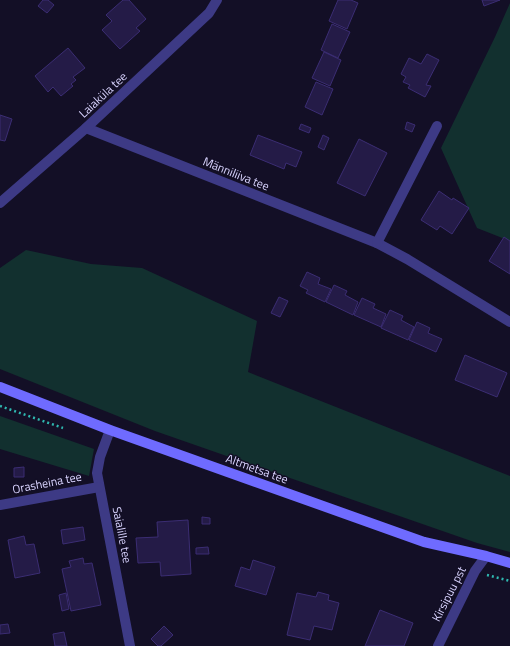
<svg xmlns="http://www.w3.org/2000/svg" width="510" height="646" font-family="'Titillium Web',sans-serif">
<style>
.green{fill:#12302f}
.building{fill:#241b47;stroke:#3b2d73}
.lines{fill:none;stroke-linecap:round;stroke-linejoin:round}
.path{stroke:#2fb8b0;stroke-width:2.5;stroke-dasharray:2 3;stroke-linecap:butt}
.street{stroke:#3d3a85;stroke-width:10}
.secondary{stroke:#6f6bff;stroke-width:10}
.labels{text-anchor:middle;stroke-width:3;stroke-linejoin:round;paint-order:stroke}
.street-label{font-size:12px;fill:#d9d4ff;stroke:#130f26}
</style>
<rect width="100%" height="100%" fill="#130f26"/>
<g class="green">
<polygon points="510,3 510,241 477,228 441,148 495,37"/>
<polygon points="26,250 91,264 142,268 257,321 248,372 510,476 510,552 477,543 155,431 0,369 0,268"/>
<polygon points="0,416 94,449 89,476 0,449"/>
</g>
<g class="building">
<polygon points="43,0 48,0 54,5 47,13 38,6"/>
<polygon points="123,0 129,0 146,19 136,28 140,31 120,49 102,30 112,21 106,15"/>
<polygon points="338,0 351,0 358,3 347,29 329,21"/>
<polygon points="482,0 500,0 484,6"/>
<polygon points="332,24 350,32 338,58 321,50"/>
<polygon points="68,48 85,68 73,77 76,80 71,84 73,86 61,96 53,87 48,92 35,76"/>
<polygon points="324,52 341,60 330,86 312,78"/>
<polygon points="427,54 439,60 426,85 431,86 425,97 408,88 410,85 403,82 406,77 401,74 409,58 421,64"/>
<polygon points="316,82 333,89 322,115 305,107"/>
<polygon points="0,115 12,119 5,141 0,140"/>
<polygon points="407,122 415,125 412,132 405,129"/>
<polygon points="301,124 311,128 309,133 299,129"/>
<polygon points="258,135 302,152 296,167 286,163 284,169 250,155"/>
<polygon points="323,135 329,138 324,150 318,147"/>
<polygon points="359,139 387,153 365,196 337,183"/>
<polygon points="439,191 452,200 453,198 469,208 452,234 440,226 437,230 421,220"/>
<polygon points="504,237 510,241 510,274 489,261"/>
<polygon points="307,272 320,278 318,284 331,289 325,302 306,293 308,290 300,286"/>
<polygon points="334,285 347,291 345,295 358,302 353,315 326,302"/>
<polygon points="279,297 288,301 280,317 271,313"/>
<polygon points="362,298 375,304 373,308 386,314 381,327 354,315"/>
<polygon points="390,310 403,316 401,320 414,327 408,340 381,328"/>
<polygon points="417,322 430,328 428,333 442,339 436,352 409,340"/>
<polygon points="465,355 507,373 497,397 455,380"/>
<polygon points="24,467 24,477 14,477 14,468"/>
<polygon points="202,517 210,518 210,524 202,524"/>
<polygon points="188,520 191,574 161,576 160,562 138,563 136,538 158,537 157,522"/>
<polygon points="83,527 85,540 63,544 61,530"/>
<polygon points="24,536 26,545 34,544 40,573 15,578 8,540"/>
<polygon points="208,547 209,554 196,554 196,548"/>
<polygon points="83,558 84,564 92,563 101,605 71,611 62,569 71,567 69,561"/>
<polygon points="253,560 275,567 266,595 235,586 241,567 250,570"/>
<polygon points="318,592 329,595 328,600 339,603 332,630 314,626 310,640 287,635 297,593 316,597"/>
<polygon points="66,593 69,609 62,611 59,595"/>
<polygon points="380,610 413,623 404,646 365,646"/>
<polygon points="8,624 10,633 0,634 0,625"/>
<polygon points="164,626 173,635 161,646 158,646 151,639"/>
<polygon points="64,632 67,646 55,646 53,634"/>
</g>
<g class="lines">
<g class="path">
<polyline points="0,406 63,428"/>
<polyline points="487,575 510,581"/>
</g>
<g class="street">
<polyline points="86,128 377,243 407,259 510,322"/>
<polyline points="0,203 86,128 209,13 217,0"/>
<polyline points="377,243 437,126"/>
<polyline points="110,430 100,457 97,473 130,646"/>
<polyline points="0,505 99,487"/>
<polyline points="438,646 475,571 486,556"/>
</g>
<polyline class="secondary" points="0,387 110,430 424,542 486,556 510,563"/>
</g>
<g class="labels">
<g class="street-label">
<text transform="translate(103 95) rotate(-43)" y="4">Laiaküla tee</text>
<text transform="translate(236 174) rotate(22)" y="4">Männiliiva tee</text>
<text transform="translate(257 469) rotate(20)" y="4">Altmetsa tee</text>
<text transform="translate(47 483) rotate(-11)" y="4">Orasheina tee</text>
<text transform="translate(122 535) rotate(79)" y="4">Saialille tee</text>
<text transform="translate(449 594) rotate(-63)" y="4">Kirsipuu pst</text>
</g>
</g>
</svg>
